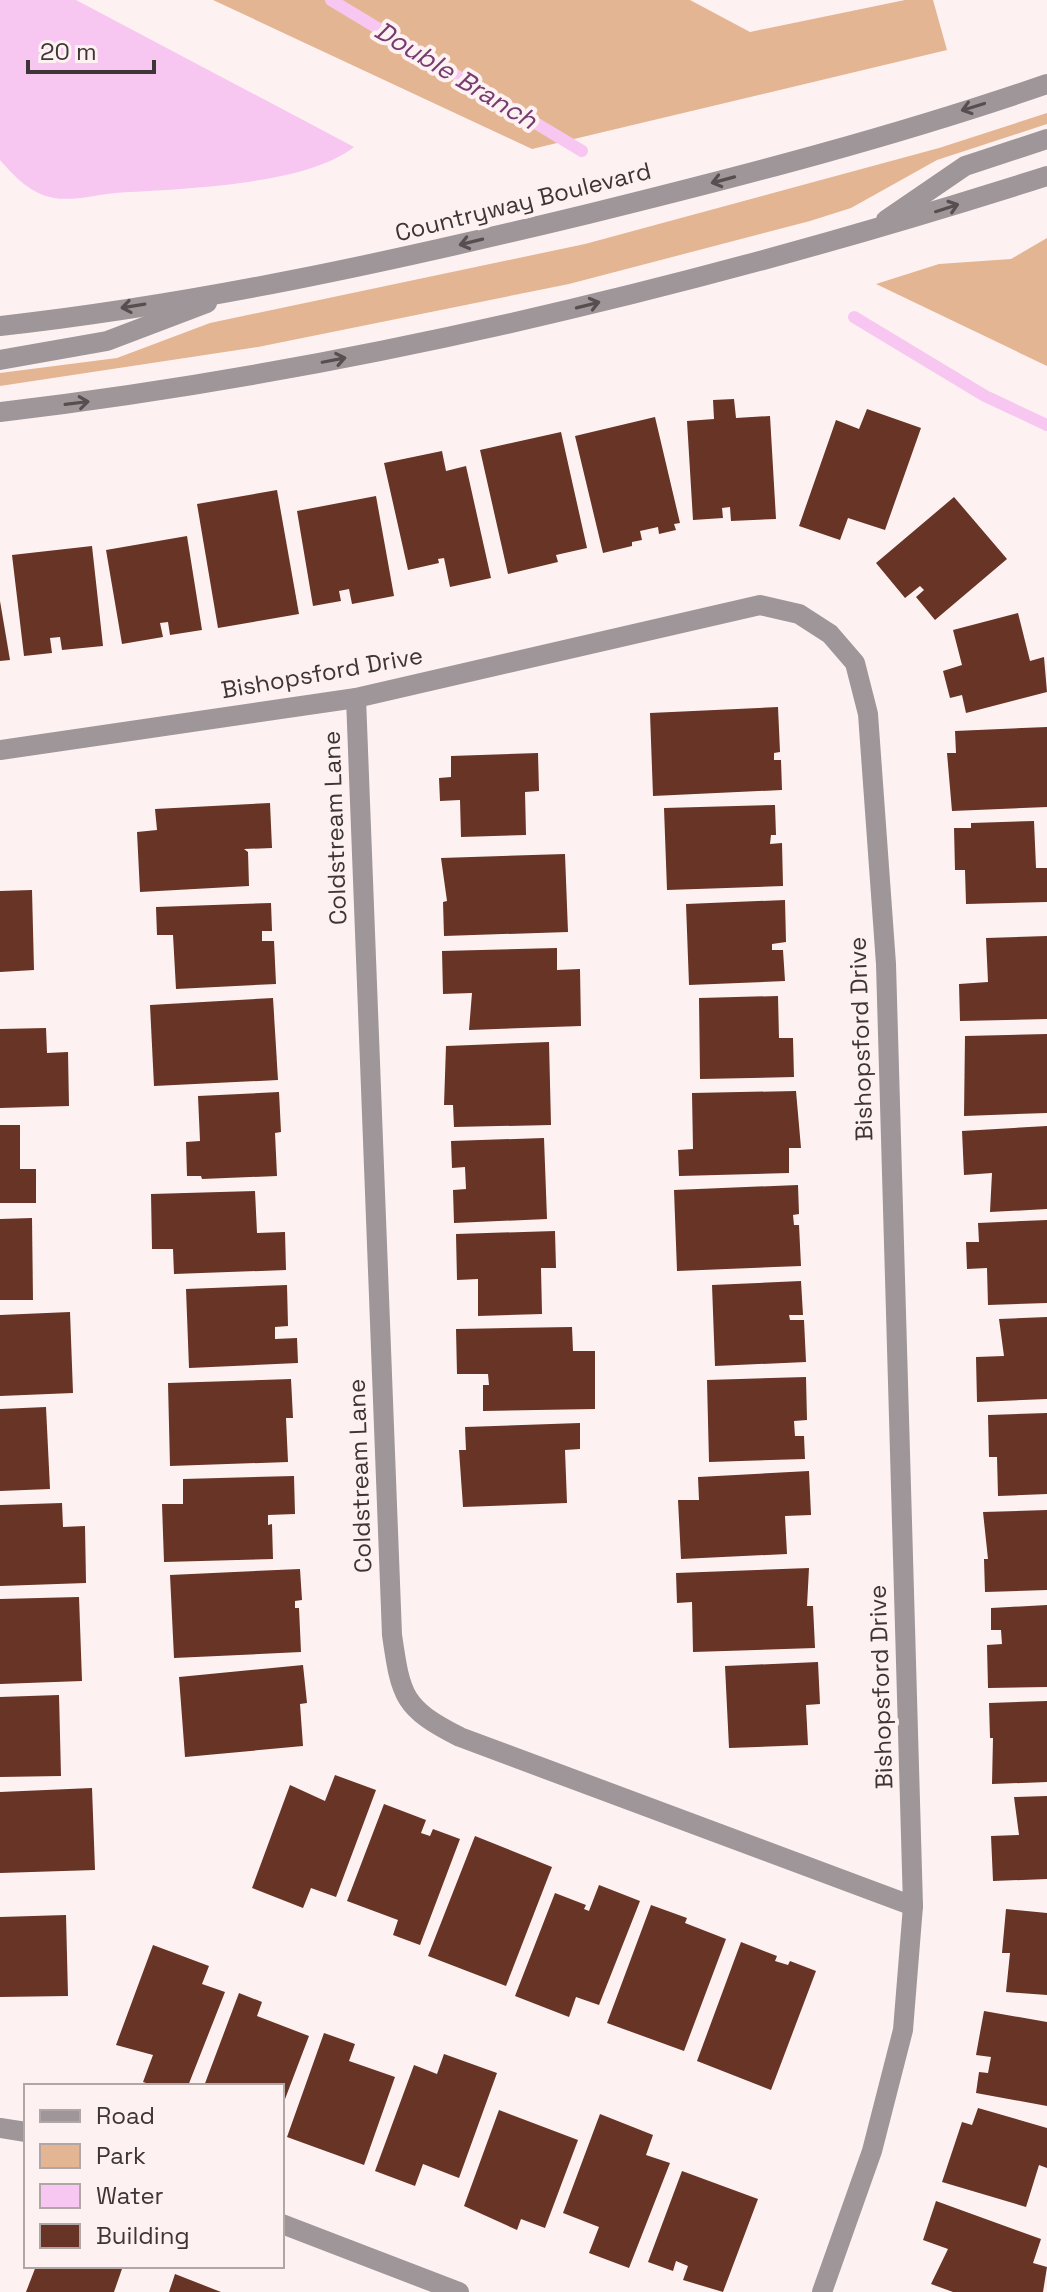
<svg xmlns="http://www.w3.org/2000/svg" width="1047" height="2292" font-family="'Space Grotesk',sans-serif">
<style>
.green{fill:#e4b592}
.water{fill:#f7c7f1}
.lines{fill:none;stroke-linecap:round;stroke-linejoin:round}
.stream{stroke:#f7c7f1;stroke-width:12}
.building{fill:#673425}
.minor{stroke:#9e9699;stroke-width:20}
.oneway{stroke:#564e4f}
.labels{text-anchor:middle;stroke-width:8;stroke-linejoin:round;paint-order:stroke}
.street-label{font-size:24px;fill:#3e3636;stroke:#fef1f1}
.water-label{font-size:26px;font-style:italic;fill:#753c71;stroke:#fef1f1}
</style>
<rect width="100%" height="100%" fill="#fef1f1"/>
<g class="green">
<polygon points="213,0 690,0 750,32 905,0 933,0 947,50 532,149"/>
<polygon points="1047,113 1047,124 937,160 851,208 810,221 569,284 258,347 0,386 0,373 117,358 210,323 585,244 939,148"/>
<polygon points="1047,238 1047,366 876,284 939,264 1011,259"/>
</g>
<path class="water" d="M0 0H76L354 147C305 186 179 189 115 193 97 195 73 201 54 198 31 194 15 177 0 160Z"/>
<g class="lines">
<g class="stream">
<polyline points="331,0 582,151"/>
<polyline points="854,317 985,396 1047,425"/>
</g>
</g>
<g class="building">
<polygon points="734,399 736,418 770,416 776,519 731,521 730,507 722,508 723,518 693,520 687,421 714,419 713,400"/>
<polygon points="867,409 921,428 885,530 848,518 840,540 799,526 836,420 859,429"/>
<polygon points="655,417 680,523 674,524 676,530 659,534 658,527 640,531 642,540 632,542 632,546 603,553 575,436"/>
<polygon points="561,432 587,548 556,555 558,562 508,574 480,450"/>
<polygon points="442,451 446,471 466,466 491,578 450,587 444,558 438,559 439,563 408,570 384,463"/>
<polygon points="277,490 299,614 218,628 197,504"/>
<polygon points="376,496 394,596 352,604 349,589 339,591 341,601 313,606 297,511"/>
<polygon points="954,497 1007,559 935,620 916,597 924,590 920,586 905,598 876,563"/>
<polygon points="187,536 202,630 170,635 168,622 160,623 163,637 122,644 106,550"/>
<polygon points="92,546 103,646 62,650 60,637 50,638 52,653 24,656 12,555"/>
<polygon points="0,601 10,660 0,661"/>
<polygon points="1018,613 1030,661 1044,657 1047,692 966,713 962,695 950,698 943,671 962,665 953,630"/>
<polygon points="778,707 780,752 774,753 774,760 781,760 782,790 653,796 650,713"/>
<polygon points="1047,727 1047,807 952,811 947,753 956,753 955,731"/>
<polygon points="538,753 539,791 525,792 526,835 461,837 460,800 440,801 439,778 451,777 451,756"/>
<polygon points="270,803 272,848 244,849 248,852 249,886 140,892 137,832 157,830 155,809"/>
<polygon points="775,805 776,835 771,835 770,844 782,843 783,886 667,890 664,808"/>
<polygon points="1034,821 1036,868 1047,868 1047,902 966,904 965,870 955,870 954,828 971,828 971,823"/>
<polygon points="565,854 568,932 444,936 443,902 447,901 441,858"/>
<polygon points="32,890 34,970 0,972 0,891"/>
<polygon points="785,900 786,942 772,944 772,950 783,950 785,981 689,985 686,904"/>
<polygon points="271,903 272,931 262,931 262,941 274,941 276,984 176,989 173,935 157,935 156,907"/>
<polygon points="1047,936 1047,1019 960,1021 959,984 988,982 986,938"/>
<polygon points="557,948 557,970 580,969 581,1026 469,1030 472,993 443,994 442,951"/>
<polygon points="778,996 779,1038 793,1038 794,1077 700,1079 699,998"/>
<polygon points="273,998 278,1080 154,1086 150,1005"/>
<polygon points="46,1028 47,1053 68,1052 69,1106 0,1108 0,1029"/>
<polygon points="1047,1034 1047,1113 964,1116 965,1036"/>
<polygon points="549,1042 551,1125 454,1127 453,1105 444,1105 446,1046"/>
<polygon points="796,1091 801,1148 789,1148 789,1173 679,1176 678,1150 693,1149 692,1093"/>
<polygon points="279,1092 281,1132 275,1133 277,1176 202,1179 201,1176 187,1176 186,1142 200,1141 198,1096"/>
<polygon points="0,1125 20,1125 20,1169 36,1169 36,1203 0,1203"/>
<polygon points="1047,1126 1047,1209 990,1212 992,1173 964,1175 962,1131"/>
<polygon points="544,1138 547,1219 454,1223 453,1190 466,1189 465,1167 452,1168 451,1141"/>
<polygon points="798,1185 799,1214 793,1215 794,1225 799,1225 801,1266 677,1271 674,1190"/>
<polygon points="255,1191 257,1233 285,1232 286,1270 174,1274 173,1249 152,1249 151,1194"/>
<polygon points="32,1218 33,1300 0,1300 0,1219"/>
<polygon points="1047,1220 1047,1303 988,1305 987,1268 967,1269 966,1242 979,1242 978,1223"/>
<polygon points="555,1231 556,1268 541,1268 542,1314 478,1316 478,1279 457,1280 456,1234"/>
<polygon points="801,1281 803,1315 789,1315 790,1320 804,1320 806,1362 715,1366 712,1285"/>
<polygon points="287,1285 288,1326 275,1327 275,1339 297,1338 298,1363 189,1368 186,1289"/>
<polygon points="70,1312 73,1393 0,1396 0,1315"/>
<polygon points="1047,1317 1047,1399 977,1402 976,1357 1004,1356 999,1319"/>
<polygon points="572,1327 573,1351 595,1351 595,1409 483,1411 483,1385 489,1385 488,1374 457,1374 456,1329"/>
<polygon points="806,1377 807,1420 794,1421 795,1436 804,1436 805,1459 709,1462 707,1380"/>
<polygon points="291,1379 293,1418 286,1418 288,1462 170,1466 168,1383"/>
<polygon points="46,1407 50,1489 0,1491 0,1409"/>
<polygon points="1047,1413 1047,1494 998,1496 997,1457 989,1457 988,1415"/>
<polygon points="580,1423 580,1449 565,1450 567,1503 463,1507 459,1450 466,1450 465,1427"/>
<polygon points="809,1471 811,1515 785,1516 787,1554 681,1559 678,1500 699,1500 698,1477"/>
<polygon points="294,1476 295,1514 268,1515 268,1525 272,1524 273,1559 164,1562 162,1504 183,1504 183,1479"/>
<polygon points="62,1503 63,1527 85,1526 86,1583 0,1586 0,1505"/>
<polygon points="1047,1510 1047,1590 985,1592 984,1559 988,1559 983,1512"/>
<polygon points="809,1568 807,1606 813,1606 815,1648 693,1652 692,1602 677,1603 676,1573"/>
<polygon points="300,1569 302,1600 295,1601 295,1608 299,1608 301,1652 174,1658 170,1575"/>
<polygon points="79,1597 82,1681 0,1684 0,1599"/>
<polygon points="1047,1605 1047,1687 988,1688 987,1645 1002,1644 1001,1630 991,1630 991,1608"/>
<polygon points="818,1662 820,1704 806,1705 808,1745 729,1748 725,1666"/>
<polygon points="303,1665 307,1703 300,1704 303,1746 185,1757 179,1677"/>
<polygon points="59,1695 61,1776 0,1777 0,1697"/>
<polygon points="1047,1701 1047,1782 992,1784 993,1738 990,1738 989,1703"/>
<polygon points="335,1775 376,1790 336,1897 311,1888 303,1908 252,1888 290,1785 325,1801"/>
<polygon points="92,1788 95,1870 0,1873 0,1792"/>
<polygon points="1047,1796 1047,1879 993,1881 991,1836 1019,1835 1014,1797"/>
<polygon points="384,1804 426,1820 421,1833 430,1836 433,1829 460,1839 420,1945 393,1935 398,1920 347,1901"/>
<polygon points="475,1836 552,1867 506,1986 428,1956"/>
<polygon points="599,1885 640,1901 599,2005 576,1997 569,2017 515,1996 555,1893 586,1905 584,1909 589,1911"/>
<polygon points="651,1905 687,1918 685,1923 726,1939 684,2051 607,2023"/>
<polygon points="1006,1909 1047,1913 1047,1995 1006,1992 1010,1953 1002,1953"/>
<polygon points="66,1915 68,1996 0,1997 0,1917"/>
<polygon points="741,1942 777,1956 775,1961 788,1965 790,1961 816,1971 771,2090 697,2061"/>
<polygon points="153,1945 209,1966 202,1984 225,1992 188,2086 155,2086 143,2082 153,2055 116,2045"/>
<polygon points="239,1993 262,2002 257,2016 309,2036 282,2107 282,2086 204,2086"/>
<polygon points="984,2011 1047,2022 1047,2106 976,2093 979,2072 988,2073 991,2057 976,2055"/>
<polygon points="324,2033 355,2044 349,2061 395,2077 364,2165 287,2137"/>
<polygon points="444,2054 497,2073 459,2178 423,2164 415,2186 375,2171 414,2065 437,2074"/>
<polygon points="978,2108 1047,2128 1047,2168 1039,2165 1026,2207 942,2182 962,2122 972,2125"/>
<polygon points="499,2110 578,2140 545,2228 521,2219 517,2230 464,2206"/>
<polygon points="600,2114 653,2135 646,2155 670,2163 629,2268 589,2253 599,2227 563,2213"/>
<polygon points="682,2171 758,2199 723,2292 683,2280 688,2266 676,2261 673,2271 648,2262"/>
<polygon points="936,2201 1041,2239 1033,2263 1047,2267 1043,2292 953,2292 931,2284 948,2249 923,2240"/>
<polygon points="36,2266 123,2266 114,2292 26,2292"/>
<polygon points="175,2274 221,2292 169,2292"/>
</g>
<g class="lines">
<g class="minor">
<polyline points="886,220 965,166 1047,139"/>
<path d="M0 326C198 304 394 261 588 214 742 176 897 136 1047 84"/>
<polyline points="0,360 107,341 207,303"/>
<path d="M0 412C356 370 705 285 1047 176"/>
<path d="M356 698 392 1635C401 1697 403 1708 460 1737L913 1906"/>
<polyline points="0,750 356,698 760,605 799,614 830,634 855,663 868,714 886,964 913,1906 903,2030 872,2151 822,2292"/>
<polyline points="0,2128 26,2132"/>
<polyline points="282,2224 459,2292"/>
</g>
</g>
<defs><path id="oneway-shaft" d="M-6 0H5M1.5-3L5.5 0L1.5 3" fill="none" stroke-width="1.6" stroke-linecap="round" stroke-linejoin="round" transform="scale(2)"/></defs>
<g class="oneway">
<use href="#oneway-shaft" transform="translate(973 107) rotate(163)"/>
<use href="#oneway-shaft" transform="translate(723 180) rotate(165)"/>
<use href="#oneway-shaft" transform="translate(947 208) rotate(-18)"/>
<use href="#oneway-shaft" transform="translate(471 242) rotate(166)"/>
<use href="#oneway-shaft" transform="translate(588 305) rotate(-14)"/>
<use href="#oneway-shaft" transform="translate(133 306) rotate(171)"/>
<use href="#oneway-shaft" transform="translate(334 360) rotate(-11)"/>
<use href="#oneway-shaft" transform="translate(77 403) rotate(-7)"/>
</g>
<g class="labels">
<g class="street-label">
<text transform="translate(523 202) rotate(-14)" y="8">Countryway Boulevard</text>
<text transform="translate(322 673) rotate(-10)" y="8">Bishopsford Drive</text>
<text transform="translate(335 828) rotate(-92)" y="8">Coldstream Lane</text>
<text transform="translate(861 1039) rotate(-92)" y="8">Bishopsford Drive</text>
<text transform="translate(360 1476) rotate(-92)" y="8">Coldstream Lane</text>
<text transform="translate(881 1687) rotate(-92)" y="8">Bishopsford Drive</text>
</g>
<g class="water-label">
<text transform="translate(456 75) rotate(31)" y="9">Double Branch</text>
</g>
</g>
<rect x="24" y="2084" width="260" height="184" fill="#fef1f1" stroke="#b1a6a6" stroke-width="2"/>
<rect x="40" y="2110" width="40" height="12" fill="#9e9699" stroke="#b1a6a6" stroke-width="2"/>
<text x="96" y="2124" font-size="24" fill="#3e3636">Road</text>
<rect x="40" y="2144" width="40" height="24" fill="#e4b592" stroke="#b1a6a6" stroke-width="2"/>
<text x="96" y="2164" font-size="24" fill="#3e3636">Park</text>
<rect x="40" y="2184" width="40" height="24" fill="#f7c7f1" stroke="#b1a6a6" stroke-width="2"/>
<text x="96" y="2204" font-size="24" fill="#3e3636">Water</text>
<rect x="40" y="2224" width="40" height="24" fill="#673425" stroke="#b1a6a6" stroke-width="2"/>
<text x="96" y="2244" font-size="24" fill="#3e3636">Building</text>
<path d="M28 60v12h126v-12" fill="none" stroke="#3e3636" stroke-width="4"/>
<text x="40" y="60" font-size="24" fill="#3e3636" stroke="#fef1f1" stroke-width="6" paint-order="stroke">20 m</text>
</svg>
